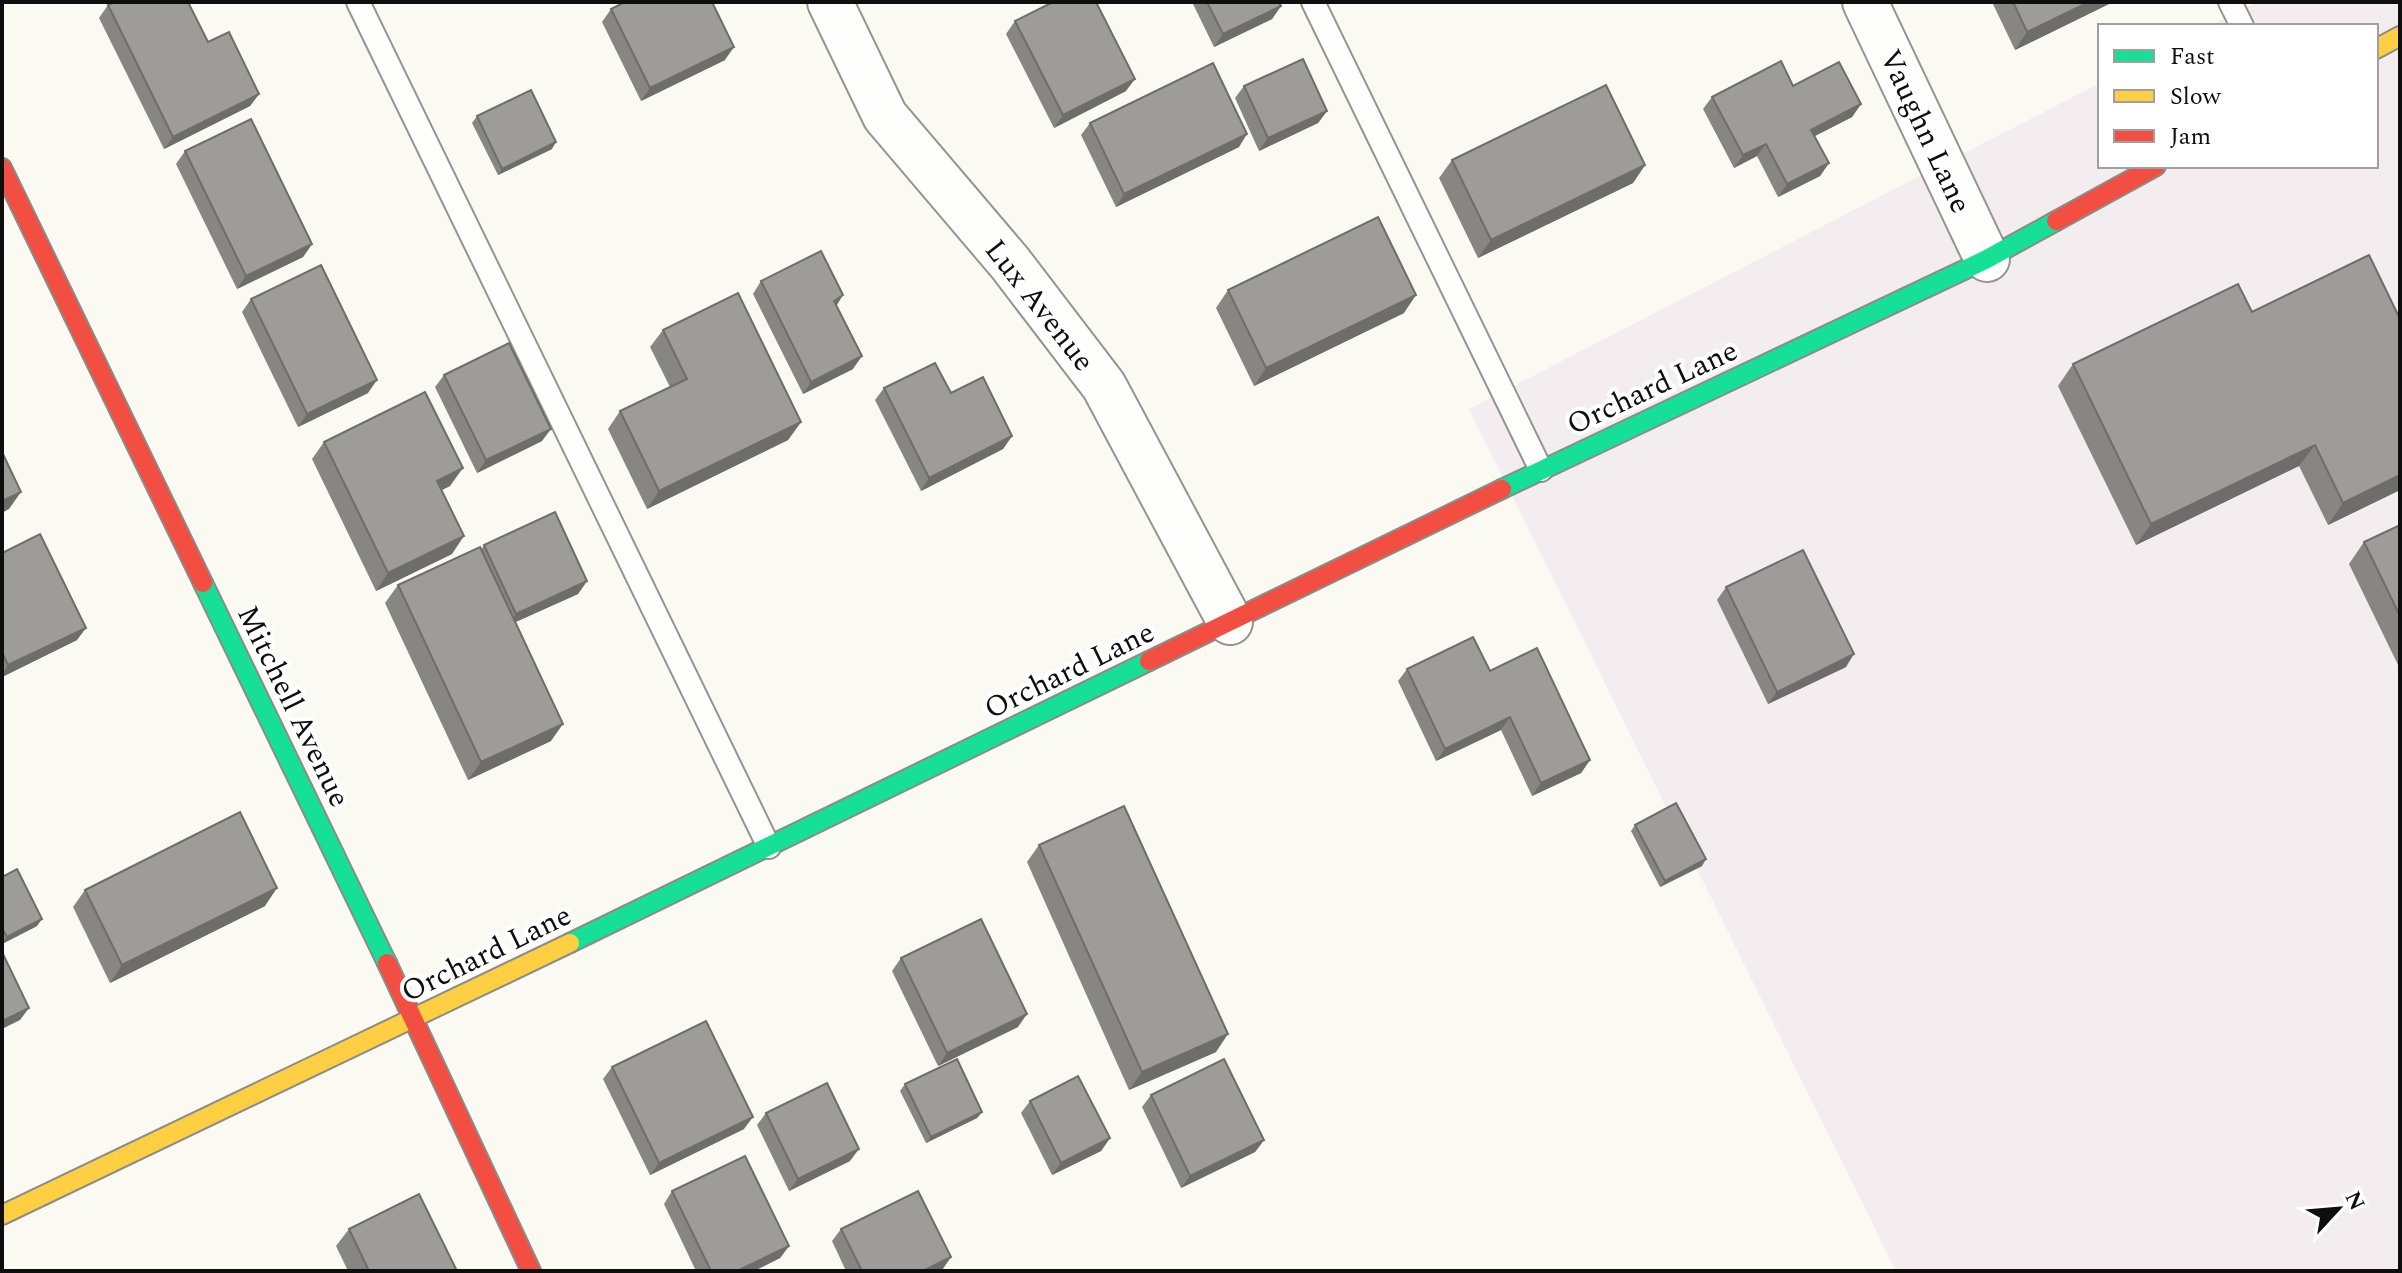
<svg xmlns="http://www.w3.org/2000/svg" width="2402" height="1273" font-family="Spectral,serif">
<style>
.industrial{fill:#f3edef}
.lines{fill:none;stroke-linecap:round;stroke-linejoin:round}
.lane-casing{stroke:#959491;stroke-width:26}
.street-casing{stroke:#959491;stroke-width:48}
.fast-casing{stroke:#8b8b87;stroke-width:22}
.slow-casing{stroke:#8b8b87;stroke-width:22}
.jam-casing{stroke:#8b8b87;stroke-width:22}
.lane{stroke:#fefefd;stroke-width:22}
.street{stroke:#fefefd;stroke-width:44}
.fast{stroke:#16e098;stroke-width:18}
.slow{stroke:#ffcf43;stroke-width:18}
.jam{stroke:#f24e42;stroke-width:18}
.wall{fill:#888683}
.shaded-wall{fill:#6f6d6a}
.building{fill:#9e9c98;stroke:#6f6d6a;stroke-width:2}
.labels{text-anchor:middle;stroke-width:8;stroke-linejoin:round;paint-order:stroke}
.street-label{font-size:30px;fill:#0e0e0e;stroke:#fff}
</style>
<rect width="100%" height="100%" fill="#fbfaf2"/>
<polygon class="industrial" points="2257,2 2400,2 2400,1271 1896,1271 1469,409 2100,83 2100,166 2376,166 2376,26 2210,26"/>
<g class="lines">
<defs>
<g id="lane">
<polyline points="358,2 769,847"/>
<polyline points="1313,2 1541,470"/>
<polyline points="2230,2 2242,26"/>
</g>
<g id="street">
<polyline points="830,2 885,116 1010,263 1104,386 1230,622"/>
<polyline points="1865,2 1987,259"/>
</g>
<g id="fast">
<polyline points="1502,489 1987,259 2056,221"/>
<polyline points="203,583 387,963"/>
<polyline points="570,943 1149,661"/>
</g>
<g id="slow">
<polyline points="2376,49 2400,36"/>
<polyline points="2,1215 570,943"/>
</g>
<g id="jam">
<polyline points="2,168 203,583"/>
<polyline points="2056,221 2156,166"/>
<polyline points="1149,661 1502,489"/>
<polyline points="387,963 531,1271"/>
</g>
</defs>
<use href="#lane" class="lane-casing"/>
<use href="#street" class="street-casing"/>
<use href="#fast" class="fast-casing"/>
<use href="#slow" class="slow-casing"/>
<use href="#jam" class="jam-casing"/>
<use href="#lane" class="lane"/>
<use href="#street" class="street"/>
<use href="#fast" class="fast"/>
<use href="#slow" class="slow"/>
<use href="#jam" class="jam"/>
</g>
<g class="wall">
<polygon points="1192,2 1279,2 1281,6 1272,19 1214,47"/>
<polygon points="1992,2 2113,2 2015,50"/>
<polygon points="108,5 259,94 250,106 164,149 99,18"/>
<polygon points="611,9 725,60 641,101 602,22"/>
<polygon points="1015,21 1126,91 1054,128 1006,34"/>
<polygon points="1244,86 1327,111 1318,123 1259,151 1235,98"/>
<polygon points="1793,86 1861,104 1852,117 1815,136 1829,163 1820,176 1778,197 1757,156 1734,168 1703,109 1712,97"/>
<polygon points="477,116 552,149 498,175 472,123"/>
<polygon points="1090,123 1239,147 1116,207 1081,135"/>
<polygon points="185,151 312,244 303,257 237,289 176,164"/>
<polygon points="1452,160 1645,165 1633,183 1478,258 1439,178"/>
<polygon points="761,281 836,306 853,369 803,394 753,294"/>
<polygon points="1228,290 1404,313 1254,386 1216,308"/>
<polygon points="251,299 368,393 298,427 242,312"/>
<polygon points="2252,312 2400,319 2400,490 2328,525 2299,466 2136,545 2058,386 2073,364"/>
<polygon points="663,330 801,422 788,440 647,509 608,429 620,411 670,387 650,347"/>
<polygon points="444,375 542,441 477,473 435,387"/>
<polygon points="884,388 951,393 1012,436 1003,449 921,491 875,400"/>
<polygon points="324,442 450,486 442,490 452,554 376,591 312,459"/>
<polygon points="2400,525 2400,669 2349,564 2364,542"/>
<polygon points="484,545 587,581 578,594 515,622 551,741 468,780 385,603 398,585 481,550"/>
<polygon points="2,553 77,640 2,677"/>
<polygon points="1726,587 1846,667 1768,704 1717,600"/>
<polygon points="1407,669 1490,671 1590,760 1581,773 1532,796 1501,730 1436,761 1398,681"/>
<polygon points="1635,825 1702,866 1660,887 1631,831"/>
<polygon points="1039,845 1216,1052 1129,1090 1027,862"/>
<polygon points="2,877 37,926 2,944"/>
<polygon points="85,890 265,906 110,983 73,907"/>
<polygon points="901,958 1018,1027 938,1066 892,971"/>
<polygon points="612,1067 744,1129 650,1175 603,1079"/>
<polygon points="905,1084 982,1112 977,1118 926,1143 900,1091"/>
<polygon points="1151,1095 1264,1140 1255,1152 1181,1188 1142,1107"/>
<polygon points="1030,1101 1110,1138 1101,1151 1052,1175 1021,1113"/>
<polygon points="766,1113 850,1161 789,1191 757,1125"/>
<polygon points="672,1191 789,1246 780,1258 754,1271 696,1271 664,1204"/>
<polygon points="349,1229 457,1271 348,1271 336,1246"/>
<polygon points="841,1229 951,1257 942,1270 940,1271 846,1271 832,1241"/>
</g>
<g class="shaded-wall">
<polygon points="2089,2 2113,2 2015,50 2027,32"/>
<polygon points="1281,6 1272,19 1214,47 1223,34"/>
<polygon points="734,47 725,60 641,101 650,88"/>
<polygon points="1135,79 1126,91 1054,128 1063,115"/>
<polygon points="259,94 250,106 164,149 173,137"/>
<polygon points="1861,104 1852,117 1803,142 1811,130"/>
<polygon points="1327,111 1318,123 1259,151 1268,138"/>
<polygon points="1247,134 1239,147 1116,207 1124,194"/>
<polygon points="556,142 552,149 498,175 502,169"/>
<polygon points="1766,144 1757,156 1734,168 1743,155"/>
<polygon points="1829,163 1820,176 1778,197 1787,184"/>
<polygon points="1645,165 1633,183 1478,258 1491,240"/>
<polygon points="312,244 303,257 237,289 246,276"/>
<polygon points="843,295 835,308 834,301"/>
<polygon points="1416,295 1404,313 1254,386 1266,368"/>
<polygon points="862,356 853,369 803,394 811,382"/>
<polygon points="377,380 368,393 298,427 307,414"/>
<polygon points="801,422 788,440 647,509 659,491"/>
<polygon points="551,429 542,441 477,473 486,460"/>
<polygon points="1012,436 1003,449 921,491 929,478"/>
<polygon points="2315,445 2299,466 2136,545 2151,524"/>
<polygon points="463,468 450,486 425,498 437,481"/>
<polygon points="2400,475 2400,490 2328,525 2343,503"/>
<polygon points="21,492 9,509 2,513 2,501"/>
<polygon points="464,536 452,554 376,591 388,573"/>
<polygon points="587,581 578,594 507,626 516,614"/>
<polygon points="86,628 77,640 2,677 2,675 8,665"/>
<polygon points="1854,654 1846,667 1768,704 1777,692"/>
<polygon points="1510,717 1501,730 1436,761 1445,749"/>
<polygon points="563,724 551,741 468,780 481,762"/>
<polygon points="1590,760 1581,773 1532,796 1541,783"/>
<polygon points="1706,859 1702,866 1660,887 1665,881"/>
<polygon points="277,888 265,906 110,983 122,965"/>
<polygon points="42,919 37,926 2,944 7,937"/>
<polygon points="29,1008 20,1020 2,1029 2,1021"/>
<polygon points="1027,1014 1018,1027 938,1066 947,1053"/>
<polygon points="1228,1034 1216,1052 1129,1090 1142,1072"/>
<polygon points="982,1112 977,1118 926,1143 931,1137"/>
<polygon points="753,1117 744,1129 650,1175 659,1163"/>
<polygon points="1110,1138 1101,1151 1052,1175 1061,1163"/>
<polygon points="1264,1140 1255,1152 1181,1188 1190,1176"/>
<polygon points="859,1149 850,1161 789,1191 798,1179"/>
<polygon points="789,1246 780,1258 754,1271 737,1271"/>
<polygon points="951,1257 942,1270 923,1271"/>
</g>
<g class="building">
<polygon points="115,2 188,2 208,42 229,32 259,94 173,137 108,5"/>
<polygon points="625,2 712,2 734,47 650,88 611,9"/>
<polygon points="1053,2 1096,2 1135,79 1063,115 1015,21"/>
<polygon points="1207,2 1279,2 1281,6 1223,34"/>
<polygon points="2013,2 2089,2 2027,32"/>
<polygon points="1303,59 1327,111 1268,138 1244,86"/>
<polygon points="1781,61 1793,86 1839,62 1861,104 1811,130 1829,163 1787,184 1766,144 1743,155 1712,97"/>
<polygon points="1213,63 1247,134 1124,194 1090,123"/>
<polygon points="1606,85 1645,165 1491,240 1452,160"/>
<polygon points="531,90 556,142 502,169 477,116"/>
<polygon points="251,119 312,244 246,276 185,151"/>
<polygon points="1378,217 1416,295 1266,368 1228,290"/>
<polygon points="821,251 843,295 834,301 862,356 811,382 761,281"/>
<polygon points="2369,255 2400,319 2400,475 2343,503 2315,445 2151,524 2073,364 2238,284 2252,312"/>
<polygon points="321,265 377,380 307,414 251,299"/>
<polygon points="738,293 801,422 659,491 620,411 687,379 663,330"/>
<polygon points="509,343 551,429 486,460 444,375"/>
<polygon points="935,363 951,393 983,377 1012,436 929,478 884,388"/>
<polygon points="425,392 463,468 437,481 464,536 388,573 324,442"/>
<polygon points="2,452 21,492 2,501"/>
<polygon points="555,512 587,581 516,614 484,545"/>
<polygon points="2400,525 2400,616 2364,542"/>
<polygon points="40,534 86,628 8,665 2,652 2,553"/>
<polygon points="480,547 563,724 481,762 398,585"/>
<polygon points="1803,550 1854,654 1777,692 1726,587"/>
<polygon points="1473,637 1490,671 1537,648 1590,760 1541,783 1510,717 1445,749 1407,669"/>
<polygon points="1676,803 1706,859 1665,881 1635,825"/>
<polygon points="1124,806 1228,1034 1142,1072 1039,845"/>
<polygon points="240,812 277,888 122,965 85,890"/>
<polygon points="17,869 42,919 7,937 2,928 2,877"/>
<polygon points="981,919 1027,1014 947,1053 901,958"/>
<polygon points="2,952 29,1008 2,1021"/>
<polygon points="706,1021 753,1117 659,1163 612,1067"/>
<polygon points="957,1059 982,1112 931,1137 905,1084"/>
<polygon points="1224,1059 1264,1140 1190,1176 1151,1095"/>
<polygon points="1078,1076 1110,1138 1061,1163 1030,1101"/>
<polygon points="827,1083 859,1149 798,1179 766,1113"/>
<polygon points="745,1156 789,1246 737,1271 711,1271 672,1191"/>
<polygon points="918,1191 951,1257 923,1271 862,1271 841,1229"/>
<polygon points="419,1194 457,1271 369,1271 349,1229"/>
</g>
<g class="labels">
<g class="street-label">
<text transform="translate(1926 131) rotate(65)" y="10">Vaughn Lane</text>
<text transform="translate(1040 305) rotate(52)" y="10">Lux Avenue</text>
<text transform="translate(1652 387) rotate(-25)" y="10">Orchard Lane</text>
<text transform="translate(1069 670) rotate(-26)" y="10">Orchard Lane</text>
<text transform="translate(294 706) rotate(64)" y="10">Mitchell Avenue</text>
<text transform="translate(486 953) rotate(-26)" y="10">Orchard Lane</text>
</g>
</g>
<rect width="2402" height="1273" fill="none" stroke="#0e0e0e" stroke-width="8"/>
<rect x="2098" y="24" width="280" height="144" fill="#ffffff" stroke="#9f9f9f" stroke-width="2"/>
<rect x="2114" y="50" width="40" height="12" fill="#16e098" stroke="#9f9f9f" stroke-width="2"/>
<text x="2170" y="64" font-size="24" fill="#0e0e0e">Fast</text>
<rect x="2114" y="90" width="40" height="12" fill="#ffcf43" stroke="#9f9f9f" stroke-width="2"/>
<text x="2170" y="104" font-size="24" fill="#0e0e0e">Slow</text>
<rect x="2114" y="130" width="40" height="12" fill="#f24e42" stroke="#9f9f9f" stroke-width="2"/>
<text x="2170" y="144" font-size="24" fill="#0e0e0e">Jam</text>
<g transform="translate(2338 1209) rotate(64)" stroke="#ffffff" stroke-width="6" paint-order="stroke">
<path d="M0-6L14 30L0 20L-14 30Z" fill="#0e0e0e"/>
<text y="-12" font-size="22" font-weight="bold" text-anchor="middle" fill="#0e0e0e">N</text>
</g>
</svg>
